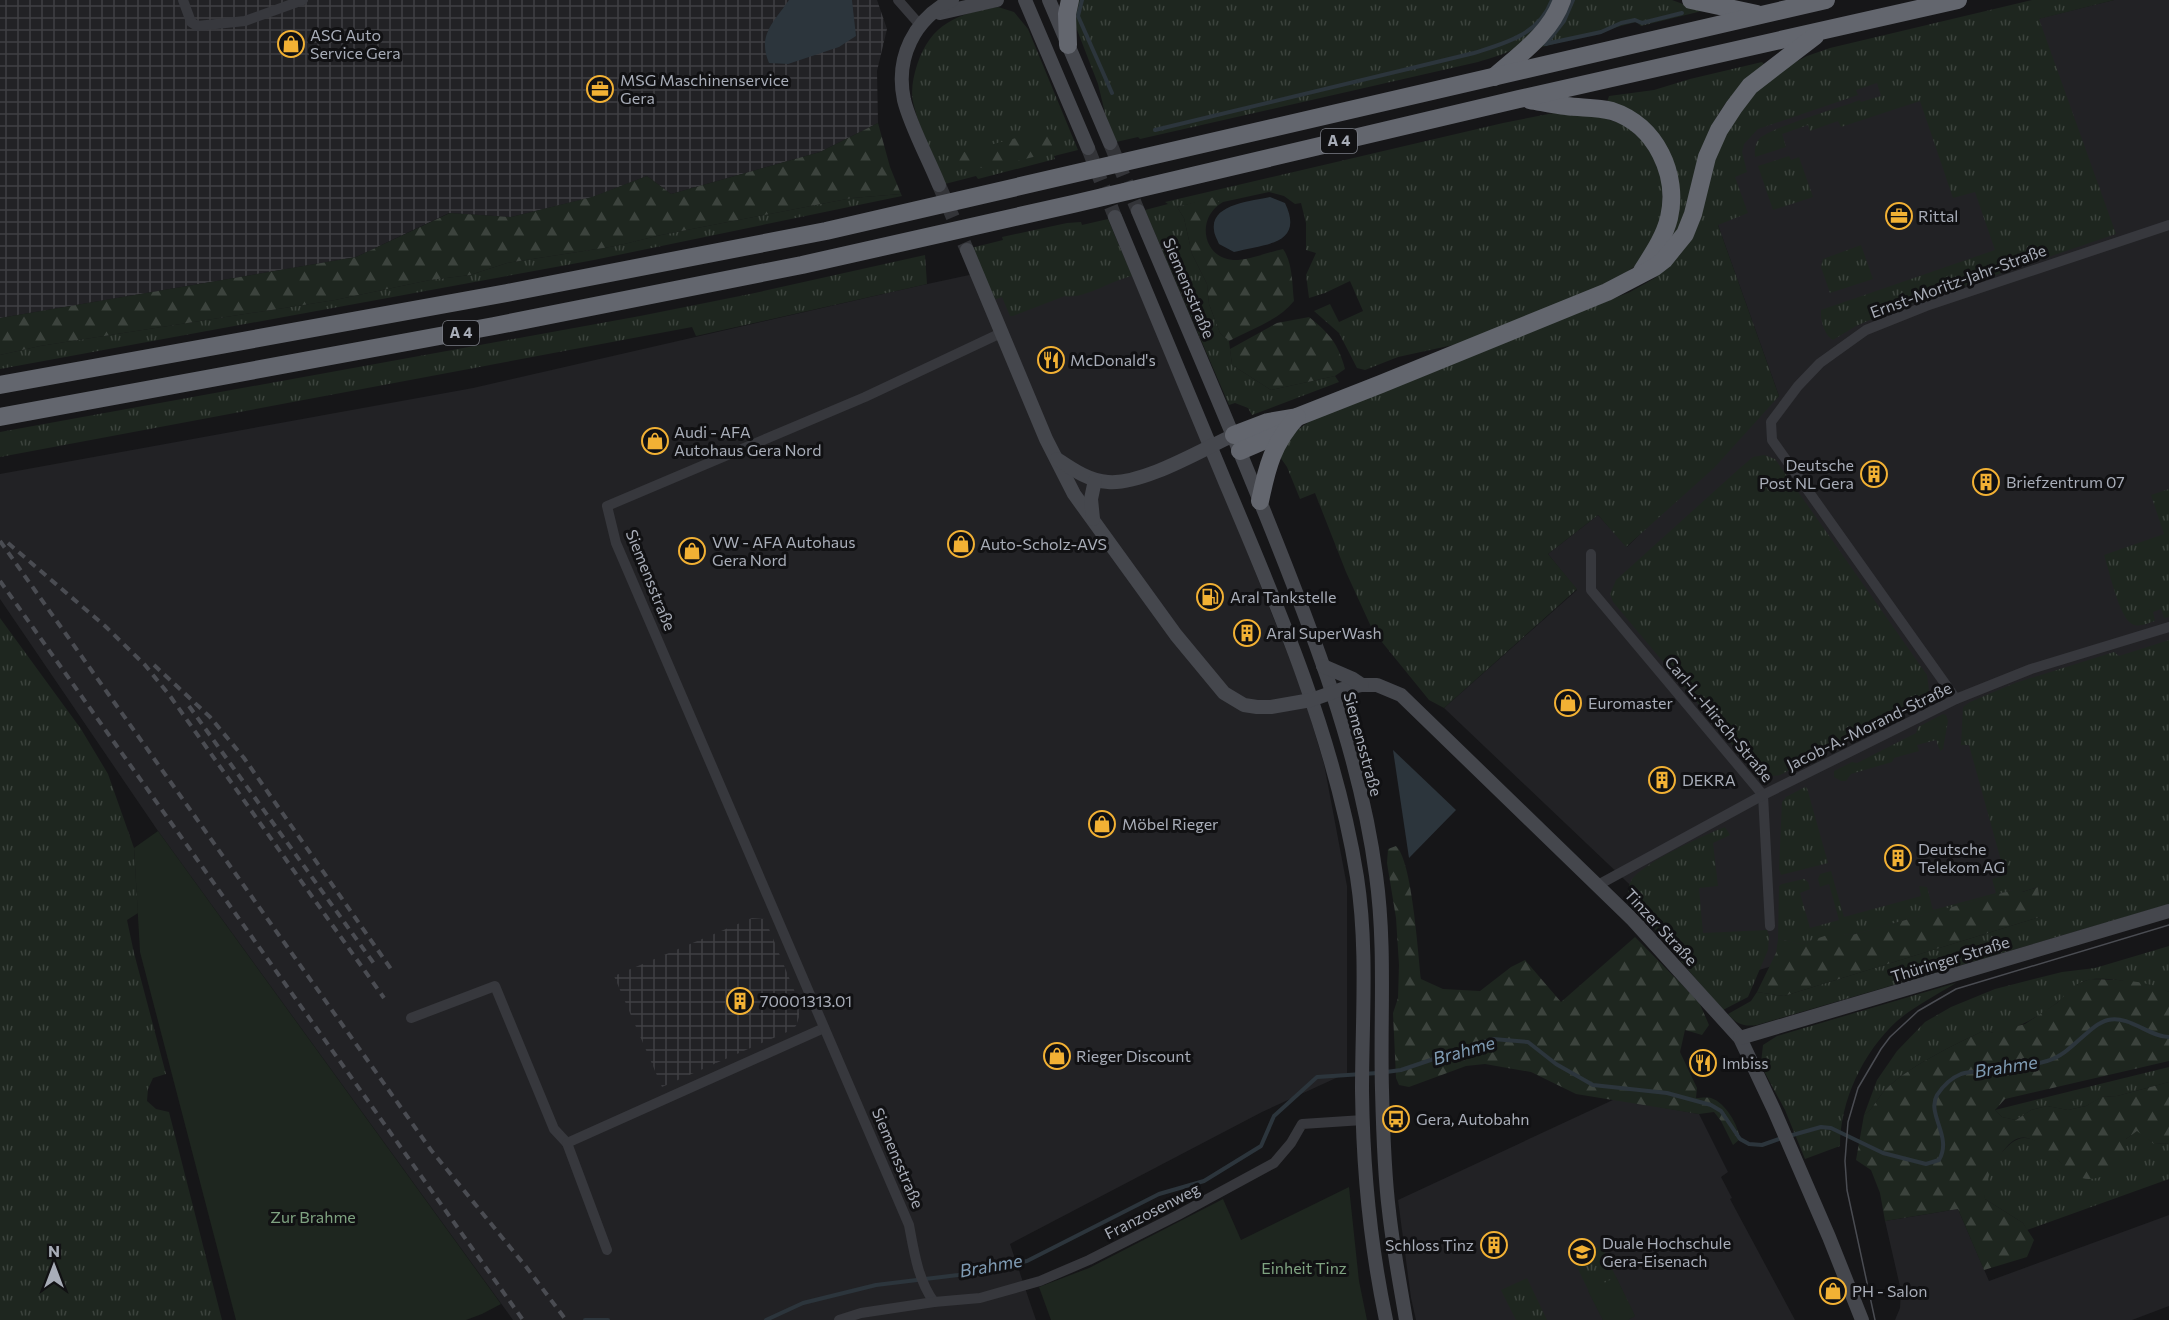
<svg xmlns="http://www.w3.org/2000/svg" width="2169" height="1320" font-family="Commissioner,sans-serif">
<style>
.built{fill:#222225}
.industrial{fill:url(#industrial-grid)}
.grass{fill:url(#grass-tufts)}
.forest{fill:url(#forest-firs)}
.garden{fill:#1e261f}
.water{fill:#2c353c}
.lines{fill:none;stroke-linecap:round;stroke-linejoin:round}
.stream{stroke:#2c353c;stroke-width:4}
.secondary-tunnel{stroke:#333438;stroke-width:14;stroke-dasharray:14 7;stroke-linecap:butt}
.street{stroke:#37383d;stroke-width:10}
.secondary{stroke:#45474d;stroke-width:14}
.highway{stroke:#63666e;stroke-width:18}
.tram{stroke:#4a4c52;stroke-width:1.5}
.rail{stroke:#4a4c52;stroke-width:4;stroke-dasharray:8 6;stroke-linecap:butt}
.labels{text-anchor:middle;stroke-width:6;stroke-linejoin:round;paint-order:stroke}
.shield{fill:#111113;stroke:#7b7e86;stroke-width:1.5}
.shield-label{font-size:15px;font-weight:bold;fill:#a8adb8}
.poi-label{font-size:16px;fill:#a8adb8;stroke:#111113;text-anchor:start}
.street-label{font-size:16px;fill:#a8adb8;stroke:#111113}
.park-label{font-size:16px;fill:#7fa381;stroke:#111113}
.water-label{font-size:18px;font-style:italic;fill:#7f9bb3;stroke:#111113}
</style>
<defs>
<pattern id="industrial-grid" width="8" height="8" patternUnits="userSpaceOnUse" patternTransform="scale(1.5)"><rect width="8" height="8" fill="#222225"/><path d="M0 4h8M4 0v8" fill="none" stroke="#3f3f43"/></pattern>
<pattern id="grass-tufts" width="24" height="20" patternUnits="userSpaceOnUse" patternTransform="scale(1.5)"><rect width="24" height="20" fill="#1e261f"/><path d="M3 7l-1-3M5 7V3M7 7l1-3M15 17l-1-3M17 17v-4M19 17l1-3" fill="none" stroke="#3c433d"/></pattern>
<pattern id="forest-firs" width="22" height="20" patternUnits="userSpaceOnUse" patternTransform="scale(1.5)"><rect width="22" height="20" fill="#1e261f"/><path d="M5 1l3.5 6h-7zM16 11l3.5 6h-7z" fill="#3c433d"/></pattern>
</defs>
<rect width="100%" height="100%" fill="#161618"/>
<g class="built">
<polygon points="2114,0 2169,0 2169,848 1729,979 1444,708 1577,590 1548,554 1598,515 1627,547 1779,396 1718,225 1735,177 1740,133 1830,70"/>
<polygon points="1118,243 1208,453 1302,690 1324,764 1347,886 1347,1073 1262,1112 1010,1244 1036,1320 513,1320 158,831 0,599 0,474 473,388 918,286"/>
<polygon points="1615,1099 1699,1114 1728,1172 1721,1177 1732,1198 1730,1199 1795,1320 1416,1320 1411,1298 1398,1200"/>
<polygon points="1958,1209 1989,1281 2169,1215 2169,1306 2132,1320 1895,1320 1900,1308 1901,1291 1885,1221"/>
</g>
<g class="industrial">
<polygon points="0,0 877,0 887,29 877,71 878,123 820,152 671,194 647,176 593,197 511,217 449,213 356,257 0,318"/>
<polygon points="752,918 765,919 799,1002 799,1017 796,1026 787,1032 662,1087 614,976"/>
</g>
<g class="grass">
<path d="M1076 0H1557C1551 14 1527 41 1514 49 1503 55 1490 58 1478 62L1140 139 1138 137 1116 142 1106 117 1098 84 1074 22Z"/>
<polygon points="1567,0 1672,0 1702,11 1641,26 1636,22 1535,49"/>
<path d="M2032 0H2114L2039 19 2116 234 1890 311 1856 326 1833 340C1825 336 1820 320 1821 310L1995 250 1975 192 1953 198 1920 101 1841 127 1838 121 1810 131 1808 125 1782 134 1786 147 1755 157C1754 151 1755 144 1759 139 1769 128 1842 107 1860 100L1861 102 1881 96 1877 83 1856 90 1858 95 1758 129 1744 144 1742 152 1747 172 1735 177 1748 213 1718 225 1779 396 1714 468 1626 547 1598 515 1548 554 1577 589 1444 708 1429 700 1373 631 1346 572 1315 493 1300 499 1287 467 1280 457C1292 426 1309 422 1338 408L1630 292 1655 278 1672 262 1710 168 1742 103 1786 67 1807 56 1830 48Z"/>
<path d="M998 7 1014 12 1028 29 1078 150 1054 156 1055 159 978 179 976 176 945 184C935 158 920 132 914 106 910 92 913 78 917 65 931 23 957 14 998 7Z"/>
<path d="M1762 62 1765 65C1743 82 1722 102 1711 129 1698 162 1695 199 1678 231 1673 239 1667 246 1661 254L1676 180 1607 102 1609 96 1654 90 1690 79Z"/>
<polygon points="1564,111 1590,113 1627,126 1650,148 1663,180 1662,226 1638,264 1621,276 1597,289 1462,343 1398,357 1365,370 1357,368 1339,333 1314,311 1330,304 1339,322 1363,311 1350,281 1325,293 1309,298 1306,275 1316,253 1306,250 1306,223 1301,203 1295,204 1284,196 1269,192 1223,202 1218,202 1218,197 1177,207 1184,218 1192,254 1207,284 1209,304 1220,333 1229,341 1232,365 1271,390 1335,376 1339,382 1252,415 1248,408 1235,403 1229,405 1145,210 1168,204 1165,202 1503,123"/>
<polygon points="1789,156 1791,160 1799,157 1813,197 1773,210 1758,166"/>
<polygon points="901,194 902,196 594,260 0,369 0,355 40,346 335,300 430,280 470,275 507,263 616,246 661,235 852,198"/>
<path d="M1108 219 1132 276C1112 280 1083 300 1065 296L1013 316H1010L1002 297 993 300 971 248 1003 240 1002 237 1067 223 1081 222 1082 225Z"/>
<polygon points="1861,245 1873,279 1830,293 1821,267 1823,259"/>
<polygon points="925,255 927,284 696,336 692,327 0,457 0,432 640,316 750,294"/>
<path d="M1764 455 1775 459 1927 675 1929 690 1922 701 1780 775C1761 779 1754 768 1742 756L1613 602 1610 594 1616 580 1740 468 1753 457Z"/>
<path d="M2169 489V617L2164 618 2161 609 2153 612 2155 621C2148 623 2139 628 2132 624 2119 617 2109 570 2104 555L2164 534 2151 495Z"/>
<polygon points="0,618 81,729 108,774 134,848 138,913 127,920 134,953 166,1074 153,1078 148,1089 147,1101 156,1109 169,1112 222,1320 0,1320"/>
<path d="M2169 640V904L1757 1025C1744 1027 1736 1024 1728 1014L1751 1001 1757 992 1784 996 2040 917 2037 887 2021 892 2020 888 1852 935 1843 934 1841 931 1801 944 1778 939 1779 886 1782 884 1804 879 1808 882 1810 889 1800 893 1810 928 1839 920 1829 884 1820 887 1818 879 1820 874 1831 871 1844 917 1921 896 1919 886 1927 887 1933 910 1996 893 1992 879 2005 875 1969 745H1961L1963 707 1970 702 2015 683 2114 652 2119 656Z"/>
<polygon points="1943,714 1946,715 1948,721 1943,749 1940,751 1936,740 1917,745 1919,751 1894,758 1892,762 1851,774 1846,781 1841,781 1834,777 1834,771 1852,762 1857,763 1916,733 1918,727"/>
<polygon points="1805,787 1807,788 1828,863 1781,875 1779,869 1782,802 1786,797"/>
<path d="M1725 827 1730 835 1713 843 1718 886 1699 888 1703 933 1767 930 1769 936 1768 950 1748 997 1723 1010 1677 957 1628 896C1628 889 1629 883 1633 878 1647 861 1704 835 1725 827Z"/>
<path d="M2169 946V992C2156 985 2102 975 2088 980 2075 983 2069 993 2059 1001 2047 1012 2009 1034 1993 1033 1993 1033 1985 1030 1985 1030 1956 1044 1907 1067 1885 1090 1877 1099 1874 1108 1864 1115L1877 1080 1897 1051 1925 1022 1951 1007 1995 989 2062 972 2095 968Z"/>
<path d="M1956 983C1936 995 1915 1006 1897 1021 1863 1052 1840 1101 1840 1146L1805 1159 1785 1110 1765 1073 1761 1063 1763 1045 1777 1036Z"/>
<polygon points="2169,1067 2169,1082 2117,1096 2102,1097 2086,1106 2068,1110 2047,1106 2031,1110 2016,1120 2002,1117 1995,1110"/>
<path d="M2138 1130 2154 1144 2169 1143V1179L2027 1230 2023 1223 1985 1199C1985 1195 1984 1189 1985 1185 1989 1170 2007 1137 2025 1138 2040 1138 2052 1154 2062 1164L2126 1139Z"/>
<polygon points="1601,1246 1635,1316 1628,1320 1603,1320 1573,1259"/>
<polygon points="1527,1278 1547,1320 1516,1320 1501,1290"/>
</g>
<g class="forest">
<polygon points="878,123 890,167 901,194 852,198 661,235 616,246 507,263 470,275 430,280 335,300 40,346 0,355 0,318 356,257 450,213 511,217 592,197 647,176 671,194 820,152"/>
<polygon points="1050,129 1060,132 1055,142 1045,154 985,169 953,159 956,154"/>
<path d="M1218 196V202H1223C1195 218 1203 258 1233 260 1246 261 1269 252 1283 249 1293 263 1292 285 1294 301 1278 321 1251 329 1229 341L1220 333 1209 304 1207 284 1192 254 1184 218 1177 207Z"/>
<path d="M1309 317C1329 333 1338 343 1345 369L1335 376 1271 390 1232 365 1230 349 1277 323Z"/>
<path d="M1396 846C1412 860 1418 953 1421 979L1443 989 1480 991 1511 967 1525 960 1561 1002 1635 937 1699 1002 1709 1025 1702 1035 1685 1030 1680 1052 1697 1088 1696 1098C1700 1098 1707 1097 1711 1098 1726 1103 1738 1125 1740 1139L1733 1145 1721 1121 1714 1112 1699 1114 1576 1094 1531 1072 1485 1064 1466 1066 1409 1087 1399 1085 1396 1078 1393 1013 1398 998 1399 965 1396 918 1387 863 1388 849Z"/>
<polygon points="2038,887 2039,899 2044,906 2040,917 1784,996 1757,992 1776,953 1778,939 1801,944 1842,930 1843,934 1852,935 2020,888 2022,892"/>
<path d="M2090 979C2116 980 2146 979 2169 992V1061L2005 1099 1995 1110 2002 1117 2016 1120 2031 1110 2047 1106 2068 1110 2086 1106 2101 1097 2117 1096 2169 1082V1143L2154 1144 2137 1131 2126 1139V1165C2115 1172 2096 1182 2082 1178 2056 1170 2029 1107 2000 1156 1991 1169 1984 1183 1985 1199L2023 1223 2034 1240 2027 1257 1984 1270 1958 1209 1885 1221 1880 1193 1871 1170 1856 1160 1864 1115C1874 1108 1877 1099 1885 1090 1907 1067 1956 1044 1985 1030L1993 1033 2025 1024 2057 1003 2075 985Z"/>
</g>
<g class="garden">
<polygon points="158,831 501,1304 482,1314 466,1320 236,1320 140,952 134,848"/>
<polygon points="1349,1187 1359,1281 1367,1320 1051,1320 1039,1287 1089,1268 1223,1199 1241,1240"/>
<polygon points="1616,1277 1635,1316 1628,1320 1603,1320 1588,1291"/>
</g>
<g class="water">
<path d="M789 0H852L856 36 839 47 788 64 769 63C757 35 774 22 789 0Z"/>
<path d="M1270 197 1285 203C1305 245 1264 244 1234 252L1219 244C1217 239 1214 234 1214 230 1210 204 1252 201 1270 197Z"/>
<polygon points="1393,750 1456,810 1409,858"/>
</g>
<g class="lines">
<g class="stream">
<polyline points="1082,0 1078,16 1112,93"/>
<polyline points="1545,44 1601,32 1621,23 1635,20 1642,23 1682,13"/>
<polyline points="1546,44 1564,21 1573,0"/>
<path d="M1155 130 1474 53C1505 43 1539 35 1552 0"/>
<polyline points="1386,1072 1401,1070 1493,1039 1528,1042 1556,1064 1593,1085 1667,1093 1711,1105 1721,1111 1740,1139 1749,1144 1762,1145 1782,1138"/>
<path d="M1789 1136 1821 1127 1831 1128 1883 1153 1926 1164 1939 1160C1953 1137 1926 1114 1937 1095 1943 1086 1951 1078 1961 1074 1970 1071 1983 1072 1993 1071 2012 1069 2029 1066 2047 1061 2072 1054 2088 1025 2108 1020 2130 1015 2149 1037 2169 1037"/>
<polyline points="585,1320 608,1320"/>
<polyline points="766,1320 803,1303 876,1285 958,1275 1027,1261 1159,1194 1204,1181 1261,1146 1274,1116 1317,1077 1378,1073"/>
</g>
<g class="secondary-tunnel">
<polyline points="1110,143 1138,211"/>
<polyline points="1088,148 1115,217"/>
<polyline points="939,185 967,250"/>
</g>
<g class="street">
<polyline points="183,0 191,22 197,26 245,21 303,0"/>
<polyline points="898,0 920,25"/>
<polyline points="1591,554 1591,590 1763,795 1770,926"/>
<polyline points="1956,699 1772,440 1771,422 1798,386 1820,363 1866,330 1926,306 2169,225"/>
<polyline points="1598,885 1763,795 1956,699 2031,669 2169,627"/>
<polyline points="411,1018 495,986 554,1129 567,1143"/>
<polyline points="607,1250 567,1143 824,1028"/>
<path d="M934 1302C918 1280 914 1252 909 1225L616 543 607 506 865 397 1001 333"/>
<polyline points="839,1320 861,1313 934,1302 980,1298 1040,1281 1089,1260 1178,1215 1274,1163 1291,1143 1302,1124 1363,1120"/>
</g>
<g class="secondary">
<polyline points="1025,0 1088,148"/>
<polyline points="1049,0 1110,143"/>
<polyline points="940,13 997,0"/>
<path d="M939 185C929 160 910 125 904 100 895 58 914 19 952 0"/>
<path d="M1138 211C1181 313 1225 414 1266 516 1312 630 1360 753 1376 875 1386 947 1380 1018 1382 1090 1383 1130 1384 1171 1389 1211 1393 1248 1400 1284 1406 1320"/>
<path d="M1115 217C1152 306 1189 395 1226 484 1280 611 1335 740 1357 877 1368 948 1362 1020 1362 1091 1363 1168 1370 1244 1386 1320"/>
<polyline points="967,250 1046,439 1074,494 1176,635 1224,693 1244,705 1257,707 1271,707 1311,700 1342,689 1362,685 1377,685 1401,695 1633,920 1740,1038 1774,1110 1829,1237 1862,1320"/>
<path d="M1057 459C1072 469 1089 481 1108 482 1143 485 1201 450 1234 435"/>
<polyline points="1093,519 1091,499 1095,480"/>
<polyline points="1323,666 1353,679 1362,685"/>
<polyline points="1740,1038 2169,911"/>
</g>
<g class="highway">
<polyline points="1691,0 1757,14"/>
<polyline points="1068,45 1067,14 1070,0"/>
<path d="M1494 77C1519 55 1551 33 1562 0"/>
<path d="M1530 100C1542 102 1554 105 1566 106 1582 108 1597 107 1612 111 1656 125 1679 175 1669 218 1664 238 1652 255 1642 271"/>
<polyline points="0,385 507,293 826,231 1826,0"/>
<polyline points="0,417 494,326 802,265 1073,204 1519,99 1958,0"/>
<polyline points="1234,435 1268,422 1297,417 1381,384 1607,292 1655,267 1664,260 1685,234 1693,214 1707,157 1719,130 1734,107 1750,86 1815,36"/>
<polyline points="1240,451 1282,433"/>
<path d="M1260 501C1267 467 1273 443 1297 417"/>
</g>
<polyline class="tram" points="1875,1320 1847,1190 1845,1161 1848,1122 1858,1088 1881,1049 1890,1037 1918,1011 1956,989 2169,925"/>
<g class="rail">
<polyline points="0,541 431,1150 527,1268 566,1320"/>
<polyline points="8,543 105,626 145,665 170,696 384,998"/>
<polyline points="0,581 523,1320"/>
<polyline points="154,665 210,717 244,758 391,969"/>
<polyline points="189,706 375,965"/>
</g>
</g>
<defs>
<symbol id="shop-ring" viewBox="-11 -11 22 22"><circle r="9.5" fill="#111113" stroke="#f2b134" stroke-width="1.5"/><path d="M-5-2.5h2.3a2.7 3.5 0 0 1 5.4 0H5L5.5 6h-11ZM-1.5-2.5h3a1.5 2.3 0 0 0-3 0Z" fill="#f2b134"/></symbol>
<symbol id="office-ring" viewBox="-11 -11 22 22"><circle r="9.5" fill="#111113" stroke="#f2b134" stroke-width="1.5"/><path d="M-6-3h4V-5.5h4V-3h4V5H-6ZM-1-4.5V-3h2v-1.5ZM-6 0V1H6V0Z" fill="#f2b134"/></symbol>
<symbol id="restaurant-ring" viewBox="-11 -11 22 22"><circle r="9.5" fill="#111113" stroke="#f2b134" stroke-width="1.5"/><path d="M-5-6h1v4h1v-4h1v4h1v-4h1v5L-1.5 .5V6h-2V.5L-5-1ZM5-6V6H3V1.5H1.5Q1.5-4 5-6Z" fill="#f2b134"/></symbol>
<symbol id="building-ring" viewBox="-11 -11 22 22"><circle r="9.5" fill="#111113" stroke="#f2b134" stroke-width="1.5"/><path d="M-4-6H4V6H1V3H-1V6H-4ZM-2.5-4.3h1.7v1.8h-1.7ZM.8-4.3h1.7v1.8H.8ZM-2.5-1h1.7V.8h-1.7ZM.8-1h1.7V.8H.8Z" fill="#f2b134"/></symbol>
<symbol id="fuel-ring" viewBox="-11 -11 22 22"><circle r="9.5" fill="#111113" stroke="#f2b134" stroke-width="1.5"/><path d="M-5.5-6h7V0h2V4h1.3V-2.5L3-4.5l.8-.8L6-3V5H2.5V1h-1V6h-7ZM-4.2-4.7v3.2H.2V-4.7Z" fill="#f2b134"/></symbol>
<symbol id="bus-ring" viewBox="-11 -11 22 22"><circle r="9.5" fill="#111113" stroke="#f2b134" stroke-width="1.5"/><path d="M-5-6H5V4H4V6H2V4H-2V6H-4V4H-5ZM-3.5-4V0h7V-4ZM-3.5 1.2v1.5H-2V1.2ZM2 1.2v1.5H3.5V1.2Z" fill="#f2b134"/></symbol>
<symbol id="university-ring" viewBox="-11 -11 22 22"><circle r="9.5" fill="#111113" stroke="#f2b134" stroke-width="1.5"/><path d="M0-5L7-2L0 1L-7-2ZM-4 1L0 2.5L4 1V4Q0 6-4 4Z" fill="#f2b134"/></symbol>
</defs>
<g fill-rule="evenodd">
<use href="#shop-ring" x="276" y="29" width="30" height="30"/>
<use href="#office-ring" x="585" y="74" width="30" height="30"/>
<use href="#office-ring" x="1884" y="201" width="30" height="30"/>
<use href="#restaurant-ring" x="1036" y="345" width="30" height="30"/>
<use href="#shop-ring" x="640" y="426" width="30" height="30"/>
<use href="#building-ring" x="1859" y="459" width="30" height="30"/>
<use href="#building-ring" x="1971" y="467" width="30" height="30"/>
<use href="#shop-ring" x="946" y="529" width="30" height="30"/>
<use href="#shop-ring" x="677" y="536" width="30" height="30"/>
<use href="#fuel-ring" x="1195" y="582" width="30" height="30"/>
<use href="#building-ring" x="1232" y="618" width="30" height="30"/>
<use href="#shop-ring" x="1553" y="688" width="30" height="30"/>
<use href="#building-ring" x="1647" y="765" width="30" height="30"/>
<use href="#shop-ring" x="1087" y="809" width="30" height="30"/>
<use href="#building-ring" x="1883" y="843" width="30" height="30"/>
<use href="#building-ring" x="725" y="986" width="30" height="30"/>
<use href="#shop-ring" x="1042" y="1041" width="30" height="30"/>
<use href="#restaurant-ring" x="1688" y="1048" width="30" height="30"/>
<use href="#bus-ring" x="1381" y="1104" width="30" height="30"/>
<use href="#building-ring" x="1479" y="1230" width="30" height="30"/>
<use href="#university-ring" x="1567" y="1237" width="30" height="30"/>
<use href="#shop-ring" x="1818" y="1276" width="30" height="30"/>
</g>
<g class="labels">
<g class="shield">
<rect x="1321" y="129" width="36" height="24" rx="4.5"/>
<rect x="443" y="321" width="36" height="24" rx="4.5"/>
</g>
<g class="shield-label">
<text x="1339" y="146">A 4</text>
<text x="461" y="338">A 4</text>
</g>
<g class="poi-label">
<text x="310" y="41">ASG Auto<tspan x="310" dy="18">Service Gera</tspan></text>
<text x="620" y="86">MSG Maschinenservice<tspan x="620" dy="18">Gera</tspan></text>
<text x="1918" y="222">Rittal</text>
<text x="1070" y="366">McDonald's</text>
<text x="674" y="438">Audi - AFA<tspan x="674" dy="18">Autohaus Gera Nord</tspan></text>
<text x="1854" y="471" text-anchor="end">Deutsche<tspan x="1854" dy="18">Post NL Gera</tspan></text>
<text x="2006" y="488">Briefzentrum 07</text>
<text x="712" y="548">VW - AFA Autohaus<tspan x="712" dy="18">Gera Nord</tspan></text>
<text x="980" y="550">Auto-Scholz-AVS</text>
<text x="1230" y="603">Aral Tankstelle</text>
<text x="1266" y="639">Aral SuperWash</text>
<text x="1588" y="709">Euromaster</text>
<text x="1682" y="786">DEKRA</text>
<text x="1122" y="830">Möbel Rieger</text>
<text x="1918" y="855">Deutsche<tspan x="1918" dy="18">Telekom AG</tspan></text>
<text x="760" y="1007">70001313.01</text>
<text x="1076" y="1062">Rieger Discount</text>
<text x="1722" y="1069">Imbiss</text>
<text x="1416" y="1125">Gera, Autobahn</text>
<text x="1602" y="1249">Duale Hochschule<tspan x="1602" dy="18">Gera-Eisenach</tspan></text>
<text x="1474" y="1251" text-anchor="end">Schloss Tinz</text>
<text x="1852" y="1297">PH - Salon</text>
</g>
<g class="street-label">
<text transform="translate(1958 281) rotate(-20)" y="6">Ernst-Moritz-Jahr-Straße</text>
<text transform="translate(1189 288) rotate(67)" y="6">Siemensstraße</text>
<text transform="translate(651 580) rotate(68)" y="6">Siemensstraße</text>
<text transform="translate(1719 719) rotate(50)" y="6">Carl-L.-Hirsch-Straße</text>
<text transform="translate(1869 726) rotate(-26)" y="6">Jacob-A.-Morand-Straße</text>
<text transform="translate(1363 744) rotate(75)" y="6">Siemensstraße</text>
<text transform="translate(1661 927) rotate(47)" y="6">Tinzer Straße</text>
<text transform="translate(1950 959) rotate(-17)" y="6">Thüringer Straße</text>
<text transform="translate(898 1158) rotate(67)" y="6">Siemensstraße</text>
<text transform="translate(1152 1211) rotate(-27)" y="6">Franzosenweg</text>
</g>
<g class="park-label">
<text x="313" y="1223">Zur Brahme</text>
<text x="1304" y="1274">Einheit Tinz</text>
</g>
<g class="water-label">
<text transform="translate(1464 1051) rotate(-16)" y="6">Brahme</text>
<text transform="translate(2006 1067) rotate(-9)" y="6">Brahme</text>
<text transform="translate(991 1266) rotate(-10)" y="6">Brahme</text>
</g>
</g>
<g transform="translate(54 1266)" stroke="#111113" stroke-width="4.5" paint-order="stroke">
<path d="M0-4.5L10 22L0 15L-10 22Z" fill="#a8adb8"/>
<text y="-9" font-size="16" font-weight="bold" text-anchor="middle" fill="#a8adb8">N</text>
</g>
</svg>
